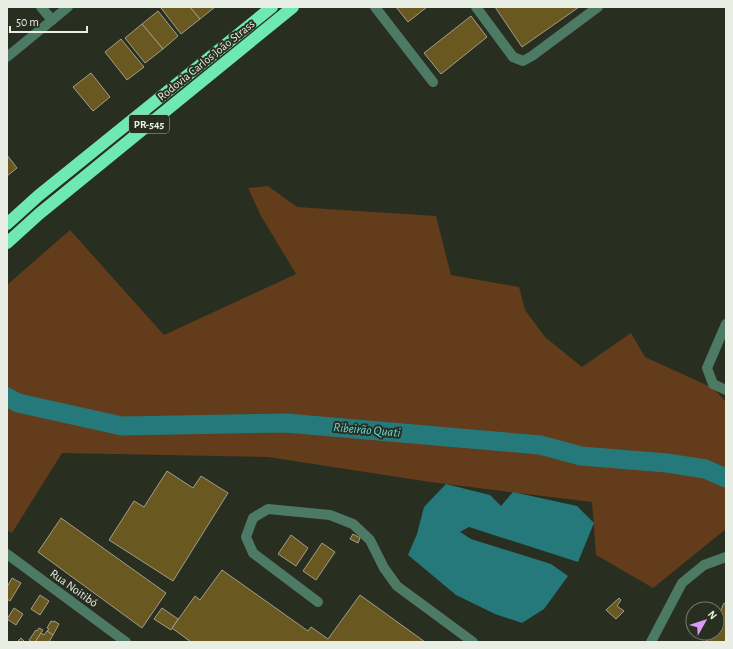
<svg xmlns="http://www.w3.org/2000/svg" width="733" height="649" font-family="'Alegreya Sans',sans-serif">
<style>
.green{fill:#633c1c}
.water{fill:#26797a}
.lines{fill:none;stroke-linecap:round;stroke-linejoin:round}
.river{stroke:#26797a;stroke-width:19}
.building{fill:#695820;stroke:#a39d8c}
.minor{stroke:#4d7a64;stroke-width:10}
.highway{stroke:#6ee9b1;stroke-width:12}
.labels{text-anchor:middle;stroke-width:4;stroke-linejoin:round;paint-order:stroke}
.shield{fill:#282e20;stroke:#afb4aa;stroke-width:1}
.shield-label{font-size:11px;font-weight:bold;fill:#e9eee5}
.street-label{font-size:12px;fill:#e9eee5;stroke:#282e20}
.water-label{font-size:13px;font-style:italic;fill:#63dbdc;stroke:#282e20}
</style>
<rect width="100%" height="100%" fill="#282e20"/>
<polygon class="green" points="268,186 297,207 436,216 451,275 519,287 525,310 545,337 582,367 631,333 645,357 713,388 726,402 726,529 653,588 596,555 592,502 430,482 268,457 62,453 12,533 7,530 7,285 70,230 164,335 296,274 261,216 248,188"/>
<polygon class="water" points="446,484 490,495 501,506 513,492 577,506 594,523 578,562 469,527 460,532 471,539 551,564 568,576 544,609 522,623 495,614 456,595 408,555 417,534 424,507"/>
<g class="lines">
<polyline class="river" points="7,397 18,403 122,426 286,423 540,445 581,456 667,463 705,469 726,478"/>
</g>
<g class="building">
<polygon points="162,7 190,7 200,19 181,34 161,8"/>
<polygon points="190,7 215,7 200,19"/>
<polygon points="396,7 427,7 408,22"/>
<polygon points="495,7 579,7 522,47"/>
<polygon points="158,11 178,36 163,49 142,24"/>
<polygon points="471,16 487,37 441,74 424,53"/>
<polygon points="142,24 163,49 145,63 125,38"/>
<polygon points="121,39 144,67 127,80 105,52"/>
<polygon points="91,73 110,97 93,111 73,87"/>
<polygon points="7,155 17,168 7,176"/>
<polygon points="167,471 193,488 201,476 228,493 173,581 109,540 134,501 144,507"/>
<polygon points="61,518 166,593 142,628 38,552"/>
<polygon points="353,534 360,538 358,543 350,539"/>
<polygon points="291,535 308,548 296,566 278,554"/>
<polygon points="322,543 335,552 316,580 303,571"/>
<polygon points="222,570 308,631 311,627 328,639 360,595 425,642 191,642 172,628 195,596 200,600"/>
<polygon points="12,578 21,583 10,601 7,599 7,587"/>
<polygon points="40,595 49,601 40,615 31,609"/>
<polygon points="619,598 621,600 617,606 624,611 616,619 606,610"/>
<polygon points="724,603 726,604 726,642 706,642 710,633 717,633 717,619"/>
<polygon points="14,608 23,614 16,625 7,619"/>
<polygon points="162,608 178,619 171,630 154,619"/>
<polygon points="51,621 53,622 54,621 59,624 53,635 47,631 49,629 47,628"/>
<polygon points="39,628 43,630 35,642 32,642 29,640 36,630 37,631"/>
<polygon points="47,631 53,635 49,642 35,642 41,633 44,635"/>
<polygon points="21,638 25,642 17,642"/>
</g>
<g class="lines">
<g class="minor">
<polyline points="41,7 52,20"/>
<polyline points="375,7 433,82"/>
<polyline points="476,7 513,57 523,61 532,56 598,7"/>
<polyline points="7,57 68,7"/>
<polyline points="726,324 707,368 713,384 726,390"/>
<polyline points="7,554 126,642"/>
<polyline points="318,602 253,553 246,537 253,518 268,509 330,515 353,524 370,540 384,568 397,586 473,642"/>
<polyline points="651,642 682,583 704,565 726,557"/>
</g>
<g class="highway">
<polyline points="7,224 38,196 272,7"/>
<polyline points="7,243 39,214 293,7"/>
</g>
</g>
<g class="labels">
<rect class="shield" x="129" y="115" width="40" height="18" rx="3"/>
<g class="shield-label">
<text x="149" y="128">PR-545</text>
</g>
<g class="street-label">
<text transform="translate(206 60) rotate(-39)" y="4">Rodovia Carlos João Strass</text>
<text transform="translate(74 588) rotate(36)" y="4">Rua Noitibó</text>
</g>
<g class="water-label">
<text transform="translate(367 429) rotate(5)" y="5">Ribeirão Quati</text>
</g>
</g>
<rect width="733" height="649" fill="none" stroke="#e9eee5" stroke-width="16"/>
<g transform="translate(705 621) rotate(51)"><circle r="19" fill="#282e20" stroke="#757b6f"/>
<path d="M0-3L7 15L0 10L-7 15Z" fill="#d89bf8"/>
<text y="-6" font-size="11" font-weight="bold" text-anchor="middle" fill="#e9eee5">N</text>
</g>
<path d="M10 26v6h77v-6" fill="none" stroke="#e9eee5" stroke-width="2"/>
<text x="16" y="26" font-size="12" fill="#e9eee5" stroke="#282e20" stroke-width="3" paint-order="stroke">50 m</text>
</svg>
